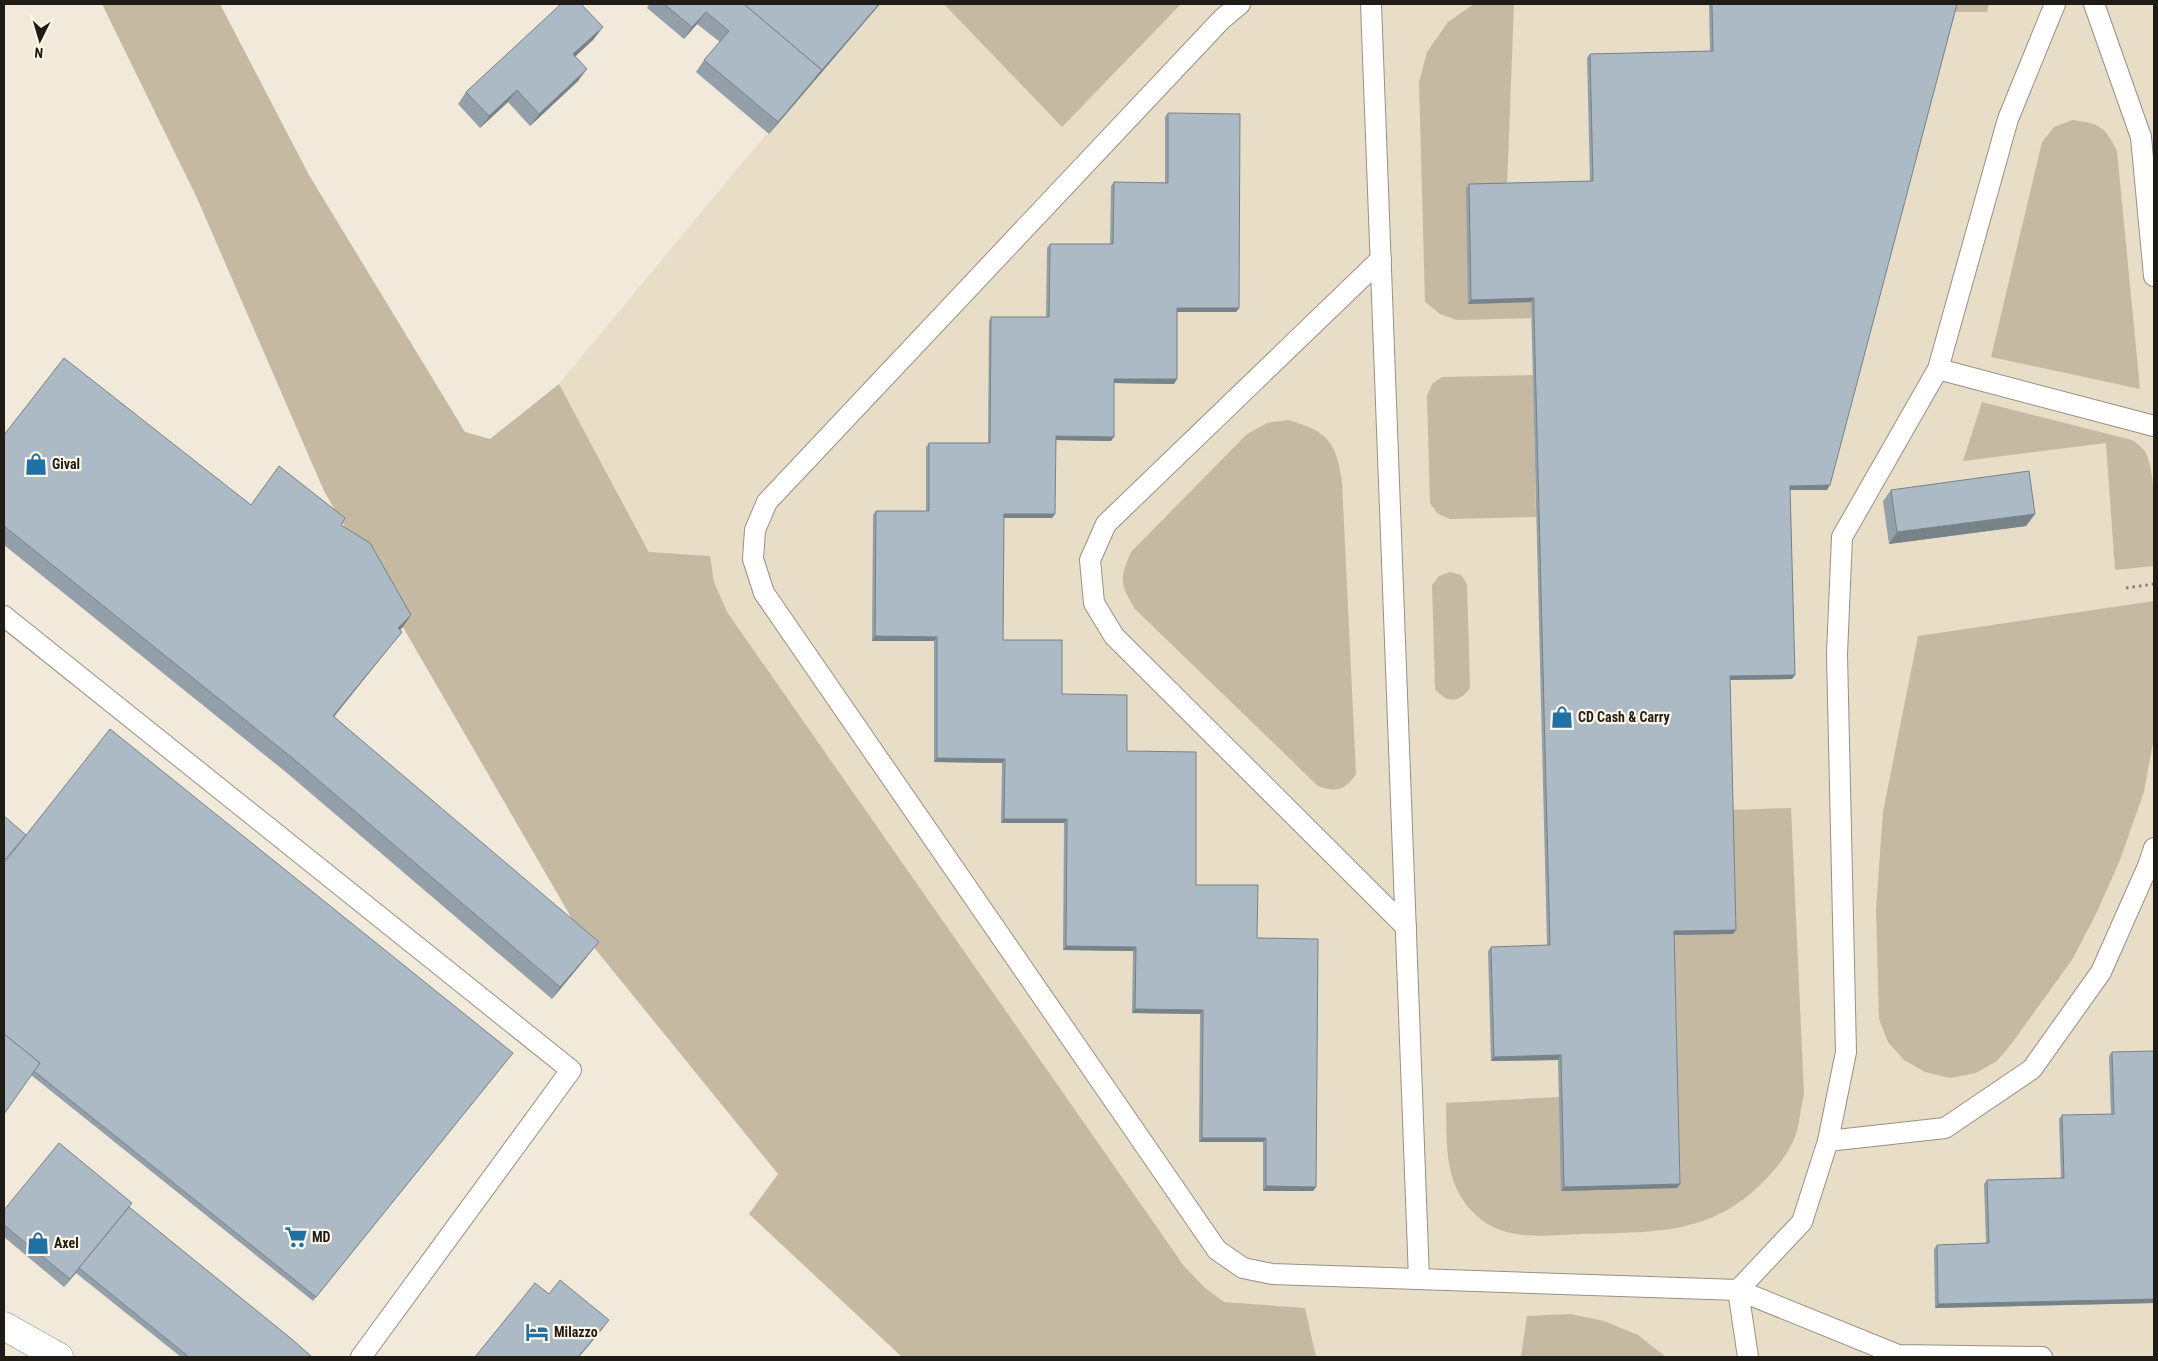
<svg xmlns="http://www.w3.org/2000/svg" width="2158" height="1361" font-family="'Roboto Condensed',sans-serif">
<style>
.built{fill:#e8ddc7}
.green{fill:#c5b9a2}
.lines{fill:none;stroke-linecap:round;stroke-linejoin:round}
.service-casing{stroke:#989083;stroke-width:22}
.secondary-casing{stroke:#989083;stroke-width:29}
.path{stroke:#888278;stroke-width:3;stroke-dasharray:2.5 4;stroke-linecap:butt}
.service{stroke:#fff;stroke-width:20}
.secondary{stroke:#fff;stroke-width:28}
.wall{fill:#93a0a9}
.shaded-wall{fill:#788289}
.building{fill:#abbac4;stroke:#788289}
.labels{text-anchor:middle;stroke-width:4.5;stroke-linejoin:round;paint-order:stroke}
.poi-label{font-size:14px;font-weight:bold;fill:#1f1c17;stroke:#fef6e7;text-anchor:start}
</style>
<rect width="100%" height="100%" fill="#f1e9da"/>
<polygon class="built" points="880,4 2154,4 2154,1357 1225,1357 838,900 559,384 742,163"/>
<g class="green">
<polygon points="102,4 220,4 309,175 465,432 490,439 559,384 649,552 710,556 714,582 727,612 1184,1266 1205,1288 1224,1302 1305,1308 1316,1357 902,1357 749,1214 778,1174 575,924 324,491 197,198"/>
<polygon points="944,4 1181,4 1062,127"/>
<polygon points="1474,4 1514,4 1507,187 1468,303 1531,302 1531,318 1457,320 1440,314 1425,302 1419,82 1427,52 1448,22"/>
<polygon points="1955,4 1989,4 1987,12 1953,12"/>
<path d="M2073 120C2101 124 2104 126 2117 151L2140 389 1991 357 2042 142 2054 127Z"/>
<polygon points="1533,375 1536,517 1450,519 1438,514 1430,503 1427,396 1432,384 1442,377"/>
<path d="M1982 402 2132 440C2136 443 2141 446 2144 450 2158 471 2154 538 2154 566L2115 570 2106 443 1963 461Z"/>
<path d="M1288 420C1328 431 1336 442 1342 482L1356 774C1346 790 1336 793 1318 786L1135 609C1120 584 1119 580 1131 552L1247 434 1267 423Z"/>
<path d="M1450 572 1461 575 1467 584 1470 688C1459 703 1447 704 1435 689L1432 585 1439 576Z"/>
<polygon points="2154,601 2154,737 2144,792 2120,860 2096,914 2072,960 2012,1043 1997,1061 1976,1073 1950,1078 1925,1072 1904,1060 1888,1042 1879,1019 1876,909 1883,812 1918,636"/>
<path d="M1791 808 1804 1094C1801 1106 1800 1119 1797 1131 1791 1150 1778 1167 1764 1181 1711 1236 1651 1232 1581 1234 1547 1235 1508 1242 1479 1218 1443 1187 1447 1146 1446 1103L1559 1097 1671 935 1730 810Z"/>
<polygon points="1570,1314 1604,1321 1638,1335 1666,1357 1521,1357 1527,1316"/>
</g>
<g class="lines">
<defs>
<g id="service">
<polyline points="1240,4 1222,19 767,502 755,530 753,559 764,593 1217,1250 1243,1268 1272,1274 1738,1290 1802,1222 1828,1141 1846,1052 1837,654 1842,537 1938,369 2008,119 2055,4"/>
<polyline points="1371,4 1419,1279"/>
<polyline points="2094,4 2141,137 2154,276"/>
<polyline points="1381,259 1106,524 1090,560 1094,603 1114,636 1406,927"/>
<polyline points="1938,369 2154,426"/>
<polyline points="4,616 571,1070 361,1357"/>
<polyline points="1828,1141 1945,1128 2032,1069 2101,972 2148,866 2154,848"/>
<polyline points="1748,1357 1738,1290 1898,1355 2042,1357"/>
</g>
<polyline id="secondary" points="4,1326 59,1357"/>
</defs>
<use href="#service" class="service-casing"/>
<use href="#secondary" class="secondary-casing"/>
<polyline class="path" points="2126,588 2154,584"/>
<use href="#service" class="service"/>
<use href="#secondary" class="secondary"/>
</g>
<g class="wall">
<polygon points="649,4 880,4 769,134 696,72 704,60 720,42 697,24 684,39 647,8"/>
<polygon points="1709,4 1957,4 1827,490 1790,490 1795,675 1792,679 1730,680 1733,934 1674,935 1677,1188 1561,1191 1558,1060 1491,1061 1488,951 1491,947 1547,945 1531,302 1468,304 1466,188 1469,184 1590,181 1587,58 1590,54 1710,51"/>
<polygon points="594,39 575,56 578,81 530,126 508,102 480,128 458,104 466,92"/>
<polygon points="1168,113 1239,308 1236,312 1177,312 1177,379 1174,384 1114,383 1111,441 1056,440 1052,518 1004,518 1003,640 1062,694 1127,751 1196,885 1257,938 1316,1187 1313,1191 1263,1191 1263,1142 1199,1142 1200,1014 1132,1013 1133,951 1063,950 1064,823 1001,823 1002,763 934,762 934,641 872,641 873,515 876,511 926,511 926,447 929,443 988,443 989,321 991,317 1046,317 1047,248 1050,244 1110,244 1111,186 1114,182 1165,183 1165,117"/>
<polygon points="4,435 251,505 341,525 411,615 400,630 402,632 393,643 334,716 590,953 552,999 287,773 4,545"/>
<polygon points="1891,490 2035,514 2026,526 1889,544 1883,501"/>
<polygon points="26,835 513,1053 313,1301 31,1075"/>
<polygon points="2112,1052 2154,1303 1935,1308 1934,1249 1937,1245 1986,1243 1984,1184 1987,1180 2061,1178 2059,1119 2062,1115 2111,1114 2109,1056"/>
<polygon points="129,1207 312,1357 181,1357 76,1273 78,1271 64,1287 4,1237 4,1210"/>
</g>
<g class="shaded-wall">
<polygon points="879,4 880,4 769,134 778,122 822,70"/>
<polygon points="706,12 697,24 684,39 692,27"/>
<polygon points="603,27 594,39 565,66 573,54"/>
<polygon points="587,69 578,81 530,126 539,114"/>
<polygon points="517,90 508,102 480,128 489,116"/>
<polygon points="1534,298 1531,302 1468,304 1471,300"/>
<polygon points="1177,308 1239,308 1236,312 1174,312"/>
<polygon points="1114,379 1177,379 1174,384 1111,383"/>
<polygon points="1056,436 1114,437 1111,441 1053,440"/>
<polygon points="1830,485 1827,490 1787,490 1790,486"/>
<polygon points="1004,514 1055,514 1052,518 1001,518"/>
<polygon points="2035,514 2026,526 1889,544 1897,532"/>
<polygon points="411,615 403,627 390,640 398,628"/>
<polygon points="402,632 393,643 325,728 333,716"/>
<polygon points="875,636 937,637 934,641 872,641"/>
<polygon points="1795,675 1792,679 1727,680 1730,676"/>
<polygon points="937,758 1005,759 1002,763 934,762"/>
<polygon points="1004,819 1067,819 1064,823 1001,823"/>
<polygon points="1736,930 1733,934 1671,935 1674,931"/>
<polygon points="599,942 590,953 552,999 560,987"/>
<polygon points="1066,946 1136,947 1133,951 1063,950"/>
<polygon points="1135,1009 1203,1010 1200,1014 1132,1013"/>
<polygon points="1561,1055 1558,1060 1491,1061 1494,1057"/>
<polygon points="1202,1138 1266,1138 1263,1142 1199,1142"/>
<polygon points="1680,1184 1677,1188 1561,1191 1564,1187"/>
<polygon points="1266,1186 1316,1187 1313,1191 1263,1191"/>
<polygon points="127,1211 64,1287 70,1279"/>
<polygon points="2154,1299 2154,1303 1935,1308 1938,1304"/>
<polygon points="609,1320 600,1332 579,1357 578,1357"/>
</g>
<g class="building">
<polygon points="561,4 581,4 603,27 573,54 587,69 539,114 517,90 489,116 466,92"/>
<polygon points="664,4 744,4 822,70 778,122 704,60 729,31 706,12 692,27"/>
<polygon points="744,4 879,4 816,77 822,70"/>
<polygon points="1712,4 1957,4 1830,485 1790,486 1795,675 1730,676 1736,930 1674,931 1680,1184 1564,1187 1561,1055 1494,1057 1491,947 1550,945 1534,314 1534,298 1471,300 1469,184 1593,181 1590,54 1713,51"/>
<polygon points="1168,113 1240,114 1239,308 1177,308 1177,379 1114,379 1114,437 1056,436 1055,514 1004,514 1003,640 1062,640 1062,694 1127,695 1127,751 1196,752 1196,885 1258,885 1257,938 1318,939 1316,1187 1266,1186 1266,1138 1202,1138 1203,1010 1135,1009 1136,947 1066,946 1067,819 1004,819 1005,759 937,758 937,637 875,636 876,511 929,511 929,443 990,443 991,317 1049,317 1050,244 1113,244 1114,182 1168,183"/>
<polygon points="64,358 251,505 279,466 345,518 341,525 370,543 411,615 398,628 402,632 333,716 599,942 560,987 296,761 4,526 4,435"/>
<polygon points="2029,471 2035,514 1897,532 1891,490"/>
<polygon points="110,729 513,1053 316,1297 34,1071 40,1063 4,1034 4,863"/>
<polygon points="4,816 26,835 4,861"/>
<polygon points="4,1034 40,1063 4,1114"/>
<polygon points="2154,1051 2154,1299 1938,1304 1937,1245 1989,1243 1987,1180 2064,1178 2062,1115 2114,1114 2112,1052"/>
<polygon points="59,1143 132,1203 70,1279 4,1225 4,1210"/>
<polygon points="129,1207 294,1341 312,1357 189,1357 79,1268"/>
<polygon points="560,1280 609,1320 578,1357 475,1357 535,1283 549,1294"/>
</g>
<defs>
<symbol id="shop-bare" viewBox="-9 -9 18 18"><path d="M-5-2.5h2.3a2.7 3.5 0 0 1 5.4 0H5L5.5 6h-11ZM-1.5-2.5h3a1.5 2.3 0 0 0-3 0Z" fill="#1e71a2" stroke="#fef6e7" stroke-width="2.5" paint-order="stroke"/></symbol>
<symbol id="supermarket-bare" viewBox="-9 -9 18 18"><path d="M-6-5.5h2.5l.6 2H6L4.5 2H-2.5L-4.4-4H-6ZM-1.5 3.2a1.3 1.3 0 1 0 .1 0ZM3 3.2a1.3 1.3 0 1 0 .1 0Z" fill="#1e71a2" stroke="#fef6e7" stroke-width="2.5" paint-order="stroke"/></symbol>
<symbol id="hotel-bare" viewBox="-9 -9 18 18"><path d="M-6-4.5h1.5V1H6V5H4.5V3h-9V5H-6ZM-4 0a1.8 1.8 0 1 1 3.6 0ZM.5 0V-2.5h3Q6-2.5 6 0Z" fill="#1e71a2" stroke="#fef6e7" stroke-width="2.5" paint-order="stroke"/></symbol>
</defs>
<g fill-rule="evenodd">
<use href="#shop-bare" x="20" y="448" width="32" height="32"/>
<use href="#shop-bare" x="1546" y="701" width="32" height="32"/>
<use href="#supermarket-bare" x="280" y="1221" width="32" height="32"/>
<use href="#shop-bare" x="22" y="1227" width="32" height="32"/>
<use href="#hotel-bare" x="521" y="1316" width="32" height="32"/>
</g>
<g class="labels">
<g class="poi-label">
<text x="52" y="469">Gival</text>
<text x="1578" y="722">CD Cash &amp; Carry</text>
<text x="312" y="1242">MD</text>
<text x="54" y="1248">Axel</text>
<text x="554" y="1337">Milazzo</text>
</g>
</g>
<rect width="2158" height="1361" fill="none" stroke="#1f1c17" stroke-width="10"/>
<g transform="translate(40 40) rotate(185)" stroke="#fef6e7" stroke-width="4" paint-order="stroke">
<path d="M0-4L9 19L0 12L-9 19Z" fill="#1f1c17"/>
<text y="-8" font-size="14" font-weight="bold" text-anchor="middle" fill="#1f1c17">N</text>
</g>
</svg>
